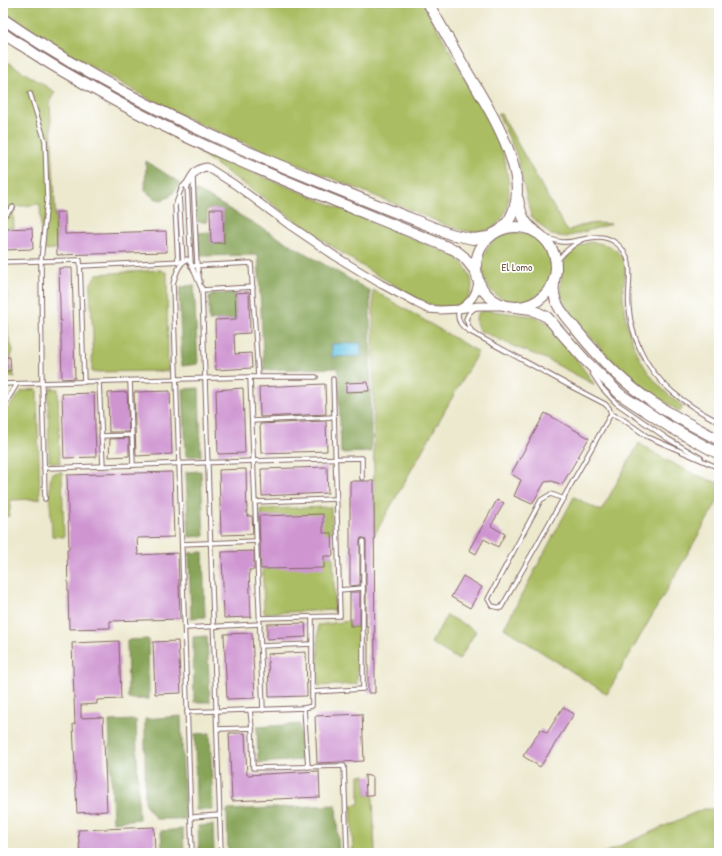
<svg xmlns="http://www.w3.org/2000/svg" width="722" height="856" font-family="'Patrick Hand',sans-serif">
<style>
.green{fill:#aabd62;stroke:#7a6e46}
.forest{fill:#87a458;stroke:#686242}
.water{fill:#65c5e3;stroke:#587287}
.building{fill:#cf95d1}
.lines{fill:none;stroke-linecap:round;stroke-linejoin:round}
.lane-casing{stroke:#836664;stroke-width:5.5}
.street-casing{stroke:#836664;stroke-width:9}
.secondary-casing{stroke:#836664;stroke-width:12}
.lane{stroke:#fff;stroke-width:3.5}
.street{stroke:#fff;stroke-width:7}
.secondary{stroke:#fff;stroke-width:10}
.labels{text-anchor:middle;stroke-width:3.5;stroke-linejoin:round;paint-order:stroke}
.park-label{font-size:11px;fill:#6c563e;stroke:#fff}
</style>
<rect width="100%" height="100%" fill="#fff"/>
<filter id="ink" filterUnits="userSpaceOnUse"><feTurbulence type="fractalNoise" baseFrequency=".025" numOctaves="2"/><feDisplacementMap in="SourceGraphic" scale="8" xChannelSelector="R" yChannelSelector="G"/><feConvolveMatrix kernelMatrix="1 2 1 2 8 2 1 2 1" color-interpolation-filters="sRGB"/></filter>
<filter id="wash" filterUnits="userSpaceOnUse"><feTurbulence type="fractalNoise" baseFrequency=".012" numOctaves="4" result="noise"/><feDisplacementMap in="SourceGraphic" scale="16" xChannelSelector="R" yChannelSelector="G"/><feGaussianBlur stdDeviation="0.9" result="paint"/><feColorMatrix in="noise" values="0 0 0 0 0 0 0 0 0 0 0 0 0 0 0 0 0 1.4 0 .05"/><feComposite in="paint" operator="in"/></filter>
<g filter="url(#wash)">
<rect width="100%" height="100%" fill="#ede9cf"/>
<g class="green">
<path d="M3 3H423C439 31 455 60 471 88 479 102 489 116 495 131 506 157 523 217 487 230 477 234 466 231 456 229L199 124 147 98 68 53 3 11Z"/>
<polygon points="3,59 55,92 50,101 57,249 42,250 40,204 13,207 14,228 3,229 4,250 3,250"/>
<path d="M498 114H501L567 231C584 224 592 222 611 224L566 237 551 235 531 216 516 153Z"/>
<path d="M194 148 455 256C490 286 466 319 426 303 413 297 401 289 389 282 341 255 298 222 254 191 234 177 214 163 194 148Z"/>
<circle cx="517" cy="267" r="35"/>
<path d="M590 242C605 243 618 247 624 262 628 273 622 285 623 296 626 342 645 380 683 406L680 412 632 380 612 361 570 314 562 301 560 288 563 264 568 255 578 246Z"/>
<path d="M3 270H6L8 335 13 351C9 360 10 369 15 377H3Z"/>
<polygon points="160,270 167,273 168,371 92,372 93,332 90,293 91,283 97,274"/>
<polygon points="373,290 478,352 374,536"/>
<polygon points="484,310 534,316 547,322 558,334 595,385 546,359 513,346 479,330 476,323 476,318 478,313"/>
<polygon points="51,388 58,389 60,463 52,463 49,461 48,393"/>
<polygon points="37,389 40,499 11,500 9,516 3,517 3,414 22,391"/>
<path d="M639 443C662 459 693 475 719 483V499L607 694 504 628 574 497 601 511Z"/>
<path d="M62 472 64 537 52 536C52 522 47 483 52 473Z"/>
<polygon points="331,507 332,533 326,533 326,556 333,556 335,610 264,613 261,509"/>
<polygon points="447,615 476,631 459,660 431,643"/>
<polygon points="350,621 350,626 358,626 357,684 318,686 318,625"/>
<polygon points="359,775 365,775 366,795 373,795 375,853 353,853 351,805 359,804"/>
<polygon points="703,809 719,809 719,853 604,853"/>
</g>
<g class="forest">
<path d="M146 161 180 183C170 200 160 207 145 190Z"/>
<polygon points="193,190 200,192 370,291 371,452 341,453 338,368 264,370 258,255 197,256 196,233 211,232 211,243 224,243 223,209 207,209 207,222 195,222"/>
<polygon points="194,285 198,364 182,366 179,293 181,287"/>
<polygon points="235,293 236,319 209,321 209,297 213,294"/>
<polygon points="199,388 201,456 186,456 183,389"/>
<polygon points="201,471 204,536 189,537 186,472"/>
<polygon points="203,552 205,617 191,618 189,553"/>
<polygon points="207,636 210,702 194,702 193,637"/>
<polygon points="148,639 149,699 128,699 127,640"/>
<polygon points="181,716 185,819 156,819 145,804 145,719"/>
<polygon points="136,720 139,819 113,822 109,721"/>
<polygon points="300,724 302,760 258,763 257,727"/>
<polygon points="210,733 213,810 196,810 195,734"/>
<polygon points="336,805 339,853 228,853 227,810"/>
<polygon points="213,825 214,853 199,853 198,826"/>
<polygon points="183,829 184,853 162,853 161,831"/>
</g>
<polygon class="water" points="361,343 361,356 332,357 332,344"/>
<g id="blocks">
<g class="building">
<polygon points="210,209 223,209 224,243 211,243"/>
<polygon points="56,212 65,212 65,234 166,231 167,252 57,255"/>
<polygon points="32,228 33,249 4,250 3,229"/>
<polygon points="59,268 72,268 75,378 62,379"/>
<polygon points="249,292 250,333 234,334 235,354 251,353 252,368 216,370 215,320 236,319 235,293"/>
<polygon points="3,357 10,357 11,371 3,371"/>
<polygon points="368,382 369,391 346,392 346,383"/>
<polygon points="325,384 326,414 260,417 259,387"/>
<polygon points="243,388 245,453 218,454 216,390"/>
<polygon points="170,391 172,454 136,456 134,392"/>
<polygon points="127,392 129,432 109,432 108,393"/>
<polygon points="94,393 96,457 64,458 62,394"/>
<polygon points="545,413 589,438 562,485 552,481 545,482 532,504 514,496 521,480 511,474"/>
<polygon points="326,421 327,451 261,453 260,424"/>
<polygon points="129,438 129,456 109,457 110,439"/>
<polygon points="327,467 328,493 262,496 261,469"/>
<polygon points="246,469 247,516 252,516 253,534 221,535 219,470"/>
<polygon points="172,472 174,537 137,538 138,555 178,553 180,619 110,621 110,628 69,629 67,549 69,549 67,475"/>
<polygon points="350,481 374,481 375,693 368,693 368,626 366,626 366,541 364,538 361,538 360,541 360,585 350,586"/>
<polygon points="497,500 504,503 491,526 505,534 498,547 484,539 476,554 469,550"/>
<polygon points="323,514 323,533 332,533 333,556 324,556 324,568 261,569 259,516"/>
<polygon points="254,551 254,570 249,570 251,617 224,618 222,552"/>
<polygon points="463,576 482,587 470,608 451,597"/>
<rect x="350" y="592" width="10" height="34"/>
<polygon points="305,623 306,637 267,639 267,624"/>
<polygon points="252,633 255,698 227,699 224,634"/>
<polygon points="119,641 121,699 97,700 97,704 81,705 81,718 103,717 107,811 77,813 73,724 75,724 72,643"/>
<polygon points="178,641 181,693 155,694 153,642"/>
<polygon points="306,652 307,696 269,697 268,654"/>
<polygon points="563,707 574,714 540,767 523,756 541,729 547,733"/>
<polygon points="362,714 364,761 317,763 315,716"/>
<polygon points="229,733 245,733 247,775 319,771 320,797 232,801"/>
<polygon points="365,775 373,777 373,795 366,795"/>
<polygon points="154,827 155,853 80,853 78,830"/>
</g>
</g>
</g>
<g filter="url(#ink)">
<use href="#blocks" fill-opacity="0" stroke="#836664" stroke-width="1"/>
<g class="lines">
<defs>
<g id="lane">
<polyline points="30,93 45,141 47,200 41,261 42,383 45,499"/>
<polyline points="193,179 197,265 200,282"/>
<path d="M187 185 191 264 187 259C178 265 176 274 173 284L192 853"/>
<polyline points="3,217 13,207"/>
<path d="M544 237C550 239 556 241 562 242 580 243 596 231 613 241 639 257 626 284 629 308 630 322 634 336 640 349 655 384 686 405 719 422"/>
<polyline points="3,262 80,260 84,382"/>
<polyline points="178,263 175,206 179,196"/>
<path d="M556 263C562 253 570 247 580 241"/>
<polyline points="191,264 202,290 221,853"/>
<polyline points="81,266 183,261 179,195 182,187 186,183"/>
<polyline points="191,266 251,263 258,377"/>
<polyline points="202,288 202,290 253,287"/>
<path d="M459 309C456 319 460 326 469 331L572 387 605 404 609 408 611 414 621 418 648 437 717 467"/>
<polyline points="473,333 469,327 466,319 469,313 475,308"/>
<polyline points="592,373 602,388 616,403 668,439 701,458"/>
<polyline points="250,377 316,377"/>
<polyline points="130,381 133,465"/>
<polyline points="99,382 103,466"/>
<polyline points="3,384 250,377 263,710"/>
<polyline points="3,407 17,384"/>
<polyline points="252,421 334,417"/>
<polyline points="101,436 132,435"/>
<path d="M44 468C150 465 256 460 362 458V478"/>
<polyline points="564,499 551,494 541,500 488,599 492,606 501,608 611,414"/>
<polyline points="255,502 336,499"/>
<polyline points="182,544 257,541"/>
<polyline points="339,590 363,588"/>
<polyline points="260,618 340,616 333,379"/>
<polyline points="185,628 260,624"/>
<polyline points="261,646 312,644"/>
<polyline points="312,692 363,689 363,541"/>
<polyline points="304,708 312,706 312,617"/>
<polyline points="250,710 252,728"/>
<polyline points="187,712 304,708 308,767"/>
<polyline points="217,729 252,728 253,768 344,766 347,853"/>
<polyline points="191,817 220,815"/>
</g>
<g id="street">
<path d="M187 185C193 175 194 169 207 167L234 184 288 224 335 256 381 284 416 303 428 309 440 310 459 309 478 306H507"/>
<path d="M461 308C472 301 477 293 478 280"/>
</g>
<g id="secondary">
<path d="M428 3C442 27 455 51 469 75 491 113 544 192 500 230"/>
<path d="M3 19C140 114 297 173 450 234L473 239 488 237"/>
<path d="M3 33C10 39 18 43 26 48 43 60 62 71 80 81 197 150 330 198 455 250L464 257 476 272"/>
<path d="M518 199C520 210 523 223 534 230"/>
<circle cx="516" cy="267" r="40"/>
<path d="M554 283C551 302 564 315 575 328 598 357 624 384 655 404 675 417 697 428 719 440"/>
<polyline points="515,307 531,309 547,317 585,360 621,395 670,427 719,454"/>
</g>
</defs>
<use href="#lane" class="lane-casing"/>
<use href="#street" class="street-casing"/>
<use href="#secondary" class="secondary-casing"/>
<use href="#lane" class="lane"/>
<use href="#street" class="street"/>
<use href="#secondary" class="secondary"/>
</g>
</g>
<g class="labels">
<g class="park-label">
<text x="517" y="271">El Lomo</text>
</g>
</g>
<rect width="722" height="856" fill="none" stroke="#fff" stroke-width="16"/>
</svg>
